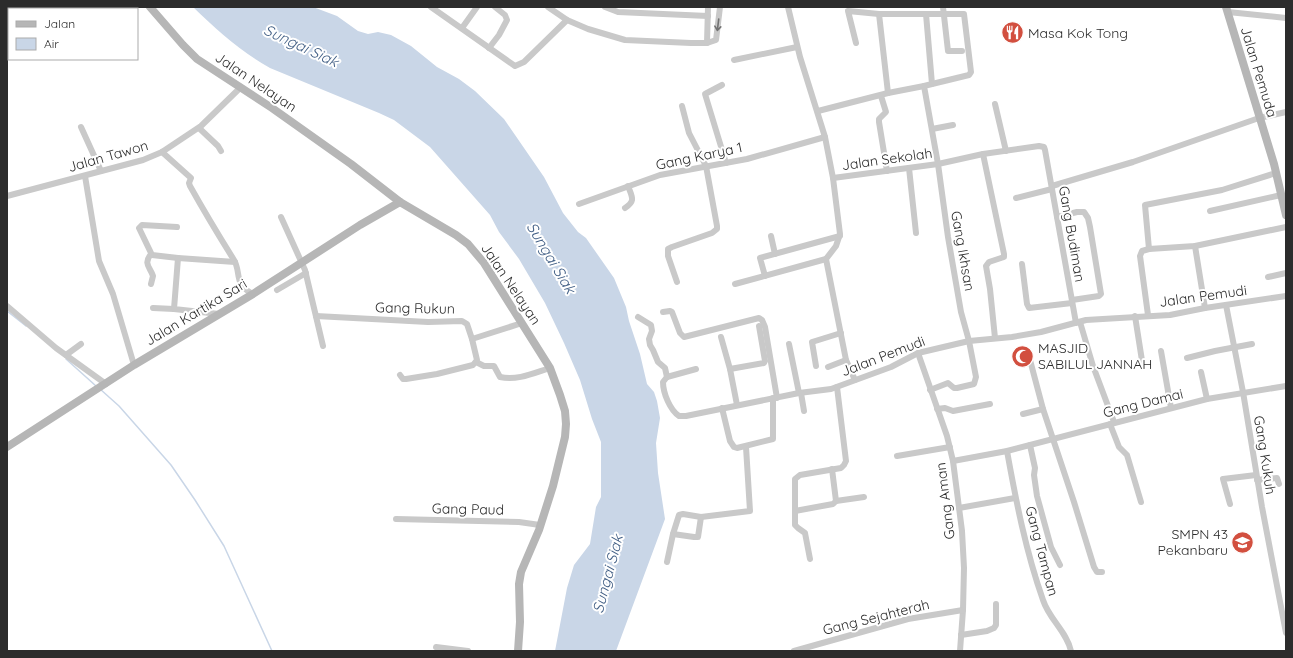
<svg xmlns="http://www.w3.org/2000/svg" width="1293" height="658" font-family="Quicksand,sans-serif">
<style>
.water{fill:#c9d6e7}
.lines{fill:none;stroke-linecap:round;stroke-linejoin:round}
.stream{stroke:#c9d6e7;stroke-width:1.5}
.street{stroke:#c9c9c9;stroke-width:6}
.secondary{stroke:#b6b6b6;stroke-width:8}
.oneway{stroke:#737373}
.labels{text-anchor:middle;stroke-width:4;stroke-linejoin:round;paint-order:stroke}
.poi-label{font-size:14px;fill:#2c2c2c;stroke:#fff;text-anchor:start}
.street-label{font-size:14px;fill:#2c2c2c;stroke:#fff}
.water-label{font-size:15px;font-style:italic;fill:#436086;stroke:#fff}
</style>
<rect width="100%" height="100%" fill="#fff"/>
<path class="water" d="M193 7H313L337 16 358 31 368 34 378 32 391 35 411 46 437 67 459 79 475 91 504 119 544 177 563 213 578 232 586 238 614 278 626 307 629 321 640 354 647 384 654 392 657 401 660 418 656 443 658 473 665 519 616 651H555L567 588 574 565 590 544 596 507 601 497V442L592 419 580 380 564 343 545 303 519 259 499 232 490 215 430 147 394 120 379 113 270 68C241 52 217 30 193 7Z"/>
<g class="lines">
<g class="stream">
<polyline points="69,9 72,7"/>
<polyline points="7,47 9,45"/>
<polyline points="7,311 26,326"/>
<polyline points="66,359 96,386"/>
<polyline points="100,389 119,406 171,465 195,500 224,546 272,651"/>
</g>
<g class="street">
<polyline points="431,7 515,66 524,62 567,20"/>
<polyline points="548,7 567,20 588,29 625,40 691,43 707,43 716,40 720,7"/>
<polyline points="605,7 618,12 708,16"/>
<polyline points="788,7 800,57 825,137 833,178 840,234 836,246 826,259 846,360"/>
<polyline points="943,7 948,51 962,51"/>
<polyline points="1228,12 1286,18"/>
<polyline points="879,14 888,93"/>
<polyline points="926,14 932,84 924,86 938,164 948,237 961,312 969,341 976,377 974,384 957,388 954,388 948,383 930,390"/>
<polyline points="462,28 477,7"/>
<polyline points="707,43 708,7"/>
<polyline points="856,43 848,11 879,14 964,14 971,72 969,75 932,84"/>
<polyline points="489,48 499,35 507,20 505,15 495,7"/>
<polyline points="734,60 797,47"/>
<polyline points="722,85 705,94 726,163"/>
<polyline points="881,96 886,112 879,119 879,122 887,171"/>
<polyline points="995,104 1006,151"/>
<polyline points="818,111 888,93 924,86"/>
<polyline points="81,127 101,171"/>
<polyline points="199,128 218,146 221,151"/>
<polyline points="932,129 953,125"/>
<path d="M162 152 191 178 189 183 190 186C204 211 219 236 234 260 239 268 237 277 241 284 243 289 248 291 253 294"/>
<polyline points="983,154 1004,254 1004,257 989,262 986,266 990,289 995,338"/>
<polyline points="909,168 916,233"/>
<polyline points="85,176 99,261 113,294 134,365"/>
<polyline points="833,178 938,164 983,154 1039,146 1044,147 1045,150 1076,323"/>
<polyline points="1052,186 1133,162 1259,118 1286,112"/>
<polyline points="7,196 143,160 162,152 201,126 241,87"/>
<polyline points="1016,198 1052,189"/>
<polyline points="579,204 660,175 747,159 825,137"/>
<path d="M625 208C636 201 632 197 628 186"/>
<polyline points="1210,211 1281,195"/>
<polyline points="281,217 305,270 323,346"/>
<polyline points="1057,217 1077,212 1084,212 1088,218 1090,227 1101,294 1099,296 1072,300"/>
<polyline points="177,227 142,225 139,228 152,255 178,258"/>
<polyline points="771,236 775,254"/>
<polyline points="1195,246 1205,308"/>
<polyline points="1149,249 1145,205 1222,190 1276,173"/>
<path d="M151 254C143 264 150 267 153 276L151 284"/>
<polyline points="1022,264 1027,304 1029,308 1072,303"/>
<polyline points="765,276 760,258 840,236"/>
<polyline points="1268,277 1286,273"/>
<polyline points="677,282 668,256 668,249 672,247 712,233 717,229 717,226 706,166 689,133 682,106"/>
<polyline points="735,284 826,259"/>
<polyline points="277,290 306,273"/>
<polyline points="1226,305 1243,392 1262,507 1286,633"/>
<polyline points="7,306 56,348 106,384"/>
<polyline points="153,308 174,309"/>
<polyline points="663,312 670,311 672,312 680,333 684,337 759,318 762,320 765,327 777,398"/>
<polyline points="219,314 174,309 178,258 235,262"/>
<polyline points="1148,315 1140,256 1142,251 1149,249 1195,246 1286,227"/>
<polyline points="316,316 428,322 462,321 467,324 472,339 522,323"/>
<polyline points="1135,316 1143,367"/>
<polyline points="638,317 651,325 652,331 649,339 650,345 653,350 658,362 665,368 667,377"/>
<polyline points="1080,322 1093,366 1114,422"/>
<polyline points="721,337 730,369 737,405"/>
<polyline points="789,344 799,393"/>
<polyline points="1161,351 1171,408"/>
<polyline points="918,353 947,436 953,461 962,531 964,568 963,610 960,651"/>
<polyline points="66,355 81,344"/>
<polyline points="1187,358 1215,351 1252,344"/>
<polyline points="1030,360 1043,409 1074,502 1094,567 1097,572 1102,572"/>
<path d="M476 362 484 366H494L500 377C517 381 534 373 550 368"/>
<polyline points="816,366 812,342 841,333"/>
<polyline points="828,367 846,360 855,380"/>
<polyline points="730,369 764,363 765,361 759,326"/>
<polyline points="1201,372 1207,399"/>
<polyline points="400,375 403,379 406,379 437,374 473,365 477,360 472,339"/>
<path d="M667 377 663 382C663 393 670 410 679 416H686L799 393 831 389 891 367 918 353 969 341 1012 337 1041 332 1086 320 1170 315 1205 308 1286 296"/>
<polyline points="667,377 696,369"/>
<polyline points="801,393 804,411"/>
<polyline points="722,408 730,441 734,447 737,448 773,439 773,398"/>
<polyline points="937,409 945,408 953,411 990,404"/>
<polyline points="1023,414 1043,409"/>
<polyline points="1110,424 1119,447 1127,455 1141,502"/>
<polyline points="1030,445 1035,468 1034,475 1037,496 1051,547 1060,565"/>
<path d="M1007 451C1016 501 1026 552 1043 600 1049 619 1067 632 1071 651"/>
<polyline points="897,456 950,447"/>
<polyline points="953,461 1007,451 1207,399 1286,386"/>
<polyline points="1257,480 1277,478 1279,484"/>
<polyline points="836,501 864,497"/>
<polyline points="1230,504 1223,479 1256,475"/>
<polyline points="959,508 1015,498"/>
<polyline points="795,511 833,504 836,501 832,469"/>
<polyline points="396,519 519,522 540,525"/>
<polyline points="673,534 694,537 698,537 701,517"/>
<polyline points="810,559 805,533 798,528 795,525 795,479 800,475 841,468 844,465 846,461 837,387"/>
<polyline points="667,562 673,534 679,515 683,514 701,517 750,511 746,447"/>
<polyline points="961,635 987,631 994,628 996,625 996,604"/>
<polyline points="436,647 468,651"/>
<polyline points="794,651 908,619 963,610"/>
</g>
<g class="secondary">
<polyline points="150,7 183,45 197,59 272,108 351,164 400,202 456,235 468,244 484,263 550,368 560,395 565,411 566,424 565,437 553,486 539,530 521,572 519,584 520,622 518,651"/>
<polyline points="1226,7 1274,164 1286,215"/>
<polyline points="7,447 134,365 253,294 360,225 400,202"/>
</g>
</g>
<defs><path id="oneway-shaft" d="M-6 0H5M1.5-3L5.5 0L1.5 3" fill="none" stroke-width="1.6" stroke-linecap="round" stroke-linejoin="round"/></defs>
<use class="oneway" href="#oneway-shaft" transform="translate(718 25) rotate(97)"/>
<defs>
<symbol id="restaurant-disc" viewBox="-11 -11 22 22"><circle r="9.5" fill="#d24f3f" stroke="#fff"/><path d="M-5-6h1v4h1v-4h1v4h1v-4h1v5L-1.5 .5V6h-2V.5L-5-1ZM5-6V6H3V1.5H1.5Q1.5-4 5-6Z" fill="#fff"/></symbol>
<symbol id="mosque-disc" viewBox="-11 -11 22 22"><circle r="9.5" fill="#d24f3f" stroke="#fff"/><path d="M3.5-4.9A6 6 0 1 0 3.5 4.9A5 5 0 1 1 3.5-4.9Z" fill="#fff"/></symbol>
<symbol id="school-disc" viewBox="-11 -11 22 22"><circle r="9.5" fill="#d24f3f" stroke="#fff"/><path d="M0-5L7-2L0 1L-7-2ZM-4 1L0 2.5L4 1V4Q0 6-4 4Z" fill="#fff"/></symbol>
</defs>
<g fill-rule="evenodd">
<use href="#restaurant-disc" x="1000" y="20" width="25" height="25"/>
<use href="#mosque-disc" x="1010" y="344" width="25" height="25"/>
<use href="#school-disc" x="1230" y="530" width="25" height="25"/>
</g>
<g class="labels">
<g class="poi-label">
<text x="1028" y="38">Masa Kok Tong</text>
<text x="1038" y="353">MASJID<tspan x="1038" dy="16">SABILUL JANNAH</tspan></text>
<text x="1228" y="539" text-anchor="end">SMPN 43<tspan x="1228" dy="16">Pekanbaru</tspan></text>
</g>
<g class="street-label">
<text transform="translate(1259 72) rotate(73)" y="5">Jalan Pemuda</text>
<text transform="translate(256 82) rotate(34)" y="5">Jalan Nelayan</text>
<text transform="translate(108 156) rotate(-16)" y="5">Jalan Tawon</text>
<text transform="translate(699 156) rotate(-12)" y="5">Gang Karya 1</text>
<text transform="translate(887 159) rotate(-8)" y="5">Jalan Sekolah</text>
<text transform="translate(1072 234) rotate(80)" y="5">Gang Budiman</text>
<text transform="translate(963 251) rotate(80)" y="5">Gang Ikhsan</text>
<text transform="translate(511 284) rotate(56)" y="5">Jalan Nelayan</text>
<text transform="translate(1203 296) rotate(-8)" y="5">Jalan Pemudi</text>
<text transform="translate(415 308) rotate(1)" y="5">Gang Rukun</text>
<text transform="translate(196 312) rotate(-31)" y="5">Jalan Kartika Sari</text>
<text transform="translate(883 356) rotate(-21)" y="5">Jalan Pemudi</text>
<text transform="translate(1143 403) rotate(-14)" y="5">Gang Damai</text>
<text transform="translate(1265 455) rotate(81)" y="5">Gang Kukuh</text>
<text transform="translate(945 501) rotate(-97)" y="5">Gang Aman</text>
<text transform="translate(468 509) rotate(1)" y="5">Gang Paud</text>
<text transform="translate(1042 551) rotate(75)" y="5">Gang Tampan</text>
<text transform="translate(876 617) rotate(-14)" y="5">Gang Sejahterah</text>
</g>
<g class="water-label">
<text transform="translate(301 46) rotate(25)" y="5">Sungai Siak</text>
<text transform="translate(551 258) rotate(59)" y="5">Sungai Siak</text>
<text transform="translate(608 574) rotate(-75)" y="5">Sungai Siak</text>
</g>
</g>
<rect width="1293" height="658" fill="none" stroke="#2c2c2c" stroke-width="16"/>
<rect x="8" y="8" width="130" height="52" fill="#ffffff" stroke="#ababab"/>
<rect x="16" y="21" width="20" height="6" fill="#b6b6b6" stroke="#ababab"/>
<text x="44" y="28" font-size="12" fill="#2c2c2c">Jalan</text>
<rect x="16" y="38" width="20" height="12" fill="#c9d6e7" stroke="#ababab"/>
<text x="44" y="48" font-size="12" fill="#2c2c2c">Air</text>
</svg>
